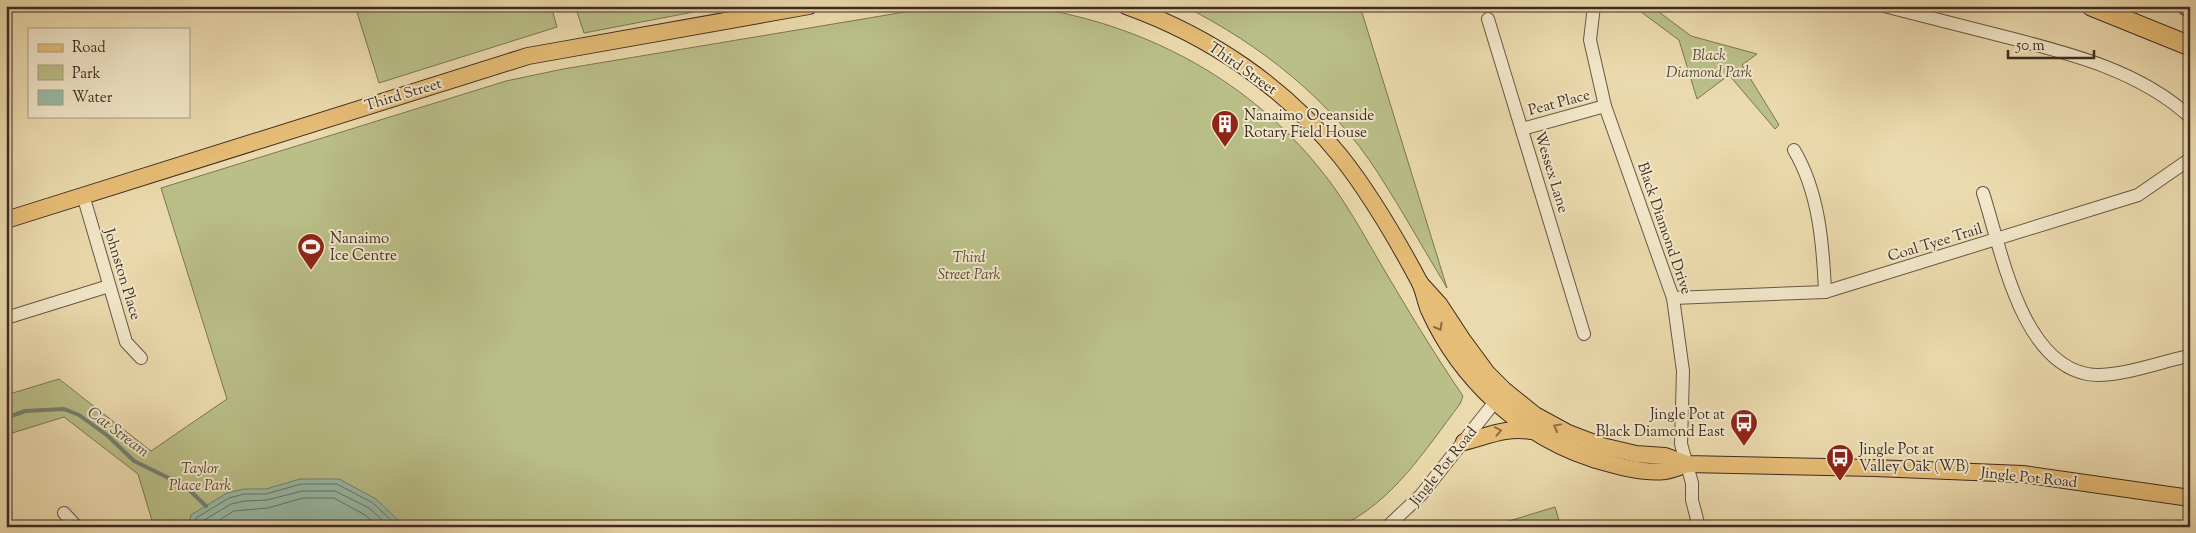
<svg xmlns="http://www.w3.org/2000/svg" width="2196" height="533" font-family="'Sorts Mill Goudy',serif">
<style>
.green{fill:#babf88;stroke:#7c7556}
.water{fill:#98bba8;stroke:#748173}
.lines{fill:none;stroke-linecap:round;stroke-linejoin:round}
.shore{stroke:#6b7366;stroke-width:1}
.stream{stroke:#748173;stroke-width:4}
.minor-casing{stroke:#695746;stroke-width:14}
.major-casing{stroke:#3e2b23;stroke-width:18}
.highway-casing{stroke:#3e2b23;stroke-width:21}
.minor{stroke:#f2e7ca;stroke-width:12}
.major{stroke:#e6bd76;stroke-width:16}
.highway{stroke:#e6bd76;stroke-width:19}
.oneway{stroke:#8a6d48}
.labels{text-anchor:middle;stroke-width:4;stroke-linejoin:round;paint-order:stroke}
.park-label{font-size:15px;font-style:italic;fill:#574937;stroke:#f2e7ca}
.street-label{font-size:15px;fill:#3e2b23;stroke:#f2e7ca}
.poi-label{font-size:15px;fill:#3e2b23;stroke:#f2e7ca;text-anchor:start}
.water-label{font-size:16px;font-style:italic;fill:#544f44;stroke:#f2e7ca}
</style>
<rect width="100%" height="100%" fill="#ebdaad"/>
<filter id="stains"><feTurbulence type="fractalNoise" baseFrequency=".004" numOctaves="4"/><feColorMatrix values="0 0 0 0 .2 0 0 0 0 .09 0 0 0 0 .02 0 0 0 .5 -.17"/></filter>
<radialGradient id="worn" r=".72"><stop offset=".6" stop-color="#630" stop-opacity="0"/><stop offset="1" stop-color="#630" stop-opacity=".3"/></radialGradient>
<g class="green">
<polygon points="355,6 551,6 557,27 379,83"/>
<polygon points="575,6 725,6 584,33"/>
<path d="M959 6C986 6 1015 5 1042 9 1151 28 1250 82 1320 169 1343 197 1361 230 1379 261 1406 307 1433 352 1463 396L1460 404C1425 450 1393 502 1339 527H154L138 474 64 417 6 435V395L59 379 151 451 227 399 161 188 506 81 563 69 929 8Z"/>
<path d="M1184 6H1360L1447 288C1424 250 1402 210 1378 173 1331 100 1261 45 1184 6Z"/>
<polygon points="1633,6 1651,6 1691,36 1757,54 1742,65 1779,125 1775,129 1729,75 1697,99 1679,40"/>
<polygon points="1555,507 1561,527 1489,527"/>
</g>
<polygon class="water" points="300,479 339,479 376,499 405,527 190,527 189,525 191,515 227,493 244,489 266,489"/>
<g class="lines">
<g class="shore">
<polyline points="194,527 196,518 229,498 244,494 266,494 301,484 337,484 373,503 398,527"/>
<polyline points="200,527 201,522 231,504 245,501 267,500 302,491 335,491 369,508 390,527"/>
<polyline points="208,527 234,511 268,508 303,498 334,498 365,515 379,527"/>
</g>
<polyline class="stream" points="6,418 25,411 64,409 79,415 108,436 134,461 185,486 206,506"/>
<defs>
<g id="minor">
<polyline points="1594,6 1590,40 1605,106 1673,298 1683,371 1681,444 1692,483 1692,500 1699,527"/>
<path d="M1884 6C1923 16 1963 26 2002 36 2068 53 2139 70 2190 117"/>
<polyline points="1488,19 1584,334"/>
<polyline points="1522,129 1605,106"/>
<path d="M1794 150C1819 192 1823 244 1825 292"/>
<path d="M1983 193C2001 248 2020 361 2087 374 2114 379 2157 363 2184 357"/>
<polyline points="83,195 126,342 141,358"/>
<polyline points="1673,298 1825,292 2138,195 2190,159"/>
<polyline points="6,318 109,286"/>
<polyline points="64,513 77,527"/>
<polyline points="1387,527 1421,495 1501,394"/>
</g>
<g id="major">
<path d="M1126 6C1210 36 1285 87 1341 157 1371 195 1396 238 1419 281 1424 290 1425 301 1429 310 1460 379 1521 436 1593 459 1614 465 1642 474 1665 471 1672 470 1680 467 1687 464"/>
<polyline points="6,220 528,56 809,6"/>
<polyline points="1420,283 1439,304 1462,339 1487,373 1504,390 1535,415 1568,433 1602,446 1636,454 1665,456 1687,464 1874,468 2023,474 2190,498"/>
<path d="M1464 442C1488 436 1506 427 1531 431"/>
</g>
<g id="highway">
<polyline points="2091,6 2190,46"/>
<polyline points="2187,6 2190,7"/>
</g>
</defs>
<use href="#minor" class="minor-casing"/>
<use href="#major" class="major-casing"/>
<use href="#highway" class="highway-casing"/>
<use href="#minor" class="minor"/>
<use href="#major" class="major"/>
<use href="#highway" class="highway"/>
</g>
<defs><path id="oneway-chevron" d="M-2-3.5L2.5 0L-2 3.5" fill="none" stroke-width="1.6" stroke-linecap="round" stroke-linejoin="round" transform="scale(1.25)"/></defs>
<g class="oneway">
<use href="#oneway-chevron" transform="translate(1439 327) rotate(60)"/>
<use href="#oneway-chevron" transform="translate(1557 427) rotate(-151)"/>
<use href="#oneway-chevron" transform="translate(1498 431) rotate(-11)"/>
</g>
<defs>
<symbol id="building-pin" viewBox="-11 -11 22 30"><path d="M0 17L-7.5 6A9.5 9.5 0 1 1 7.5 6Z" fill="#8f2418" stroke="#f2e7ca"/><path d="M-4-6H4V6H1V3H-1V6H-4ZM-2.5-4.3h1.7v1.8h-1.7ZM.8-4.3h1.7v1.8H.8ZM-2.5-1h1.7V.8h-1.7ZM.8-1h1.7V.8H.8Z" fill="#fff"/></symbol>
<symbol id="stadium-pin" viewBox="-11 -11 22 30"><path d="M0 17L-7.5 6A9.5 9.5 0 1 1 7.5 6Z" fill="#8f2418" stroke="#f2e7ca"/><path d="M0-5a6.5 5 0 1 0 0 10a6.5 5 0 1 0 0-10ZM-3.5-1.8h7v3.6h-7Z" fill="#fff"/></symbol>
<symbol id="bus-pin" viewBox="-11 -11 22 30"><path d="M0 17L-7.5 6A9.5 9.5 0 1 1 7.5 6Z" fill="#8f2418" stroke="#f2e7ca"/><path d="M-5-6H5V4H4V6H2V4H-2V6H-4V4H-5ZM-3.5-4V0h7V-4ZM-3.5 1.2v1.5H-2V1.2ZM2 1.2v1.5H3.5V1.2Z" fill="#fff"/></symbol>
</defs>
<g fill-rule="evenodd">
<use href="#building-pin" x="1209" y="108" width="32" height="43"/>
<use href="#stadium-pin" x="295" y="231" width="32" height="43"/>
<use href="#bus-pin" x="1728" y="407" width="32" height="43"/>
<use href="#bus-pin" x="1824" y="442" width="32" height="43"/>
</g>
<g class="labels">
<g class="park-label">
<text x="1709" y="60">Black<tspan x="1709" dy="17">Diamond Park</tspan></text>
<text x="969" y="262">Third<tspan x="969" dy="17">Street Park</tspan></text>
<text x="200" y="473">Taylor<tspan x="200" dy="17">Place Park</tspan></text>
</g>
<g class="street-label">
<text transform="translate(1243 68) rotate(35)" y="5">Third Street</text>
<text transform="translate(403 94) rotate(-17)" y="5">Third Street</text>
<text transform="translate(1559 102) rotate(-15)" y="5">Peat Place</text>
<text transform="translate(1552 172) rotate(73)" y="5">Wessex Lane</text>
<text transform="translate(1665 228) rotate(71)" y="5">Black Diamond Drive</text>
<text transform="translate(1935 242) rotate(-17)" y="5">Coal Tyee Trail</text>
<text transform="translate(123 274) rotate(73)" y="5">Johnston Place</text>
<text transform="translate(1443 466) rotate(-51)" y="5">Jingle Pot Road</text>
<text transform="translate(2029 477) rotate(6)" y="5">Jingle Pot Road</text>
</g>
<g class="poi-label">
<text x="1244" y="120">Nanaimo Oceanside<tspan x="1244" dy="17">Rotary Field House</tspan></text>
<text x="330" y="243">Nanaimo<tspan x="330" dy="17">Ice Centre</tspan></text>
<text x="1725" y="419" text-anchor="end">Jingle Pot at<tspan x="1725" dy="17">Black Diamond East</tspan></text>
<text x="1859" y="454">Jingle Pot at<tspan x="1859" dy="17">Valley Oak (WB)</tspan></text>
</g>
<g class="water-label">
<text transform="translate(119 431) rotate(37)" y="6">Cat Stream</text>
</g>
</g>
<rect width="2196" height="533" fill="none" stroke="#ebdaad" stroke-width="25"/>
<rect x="8" y="8" width="2181" height="518" fill="none" stroke="#3e2b23" stroke-width="2.5"/>
<rect x="12" y="12" width="2171" height="508" fill="none" stroke="#3e2b23"/>
<rect x="28" y="28" width="162" height="90" fill="#f2e7ca" stroke="#aa9c87"/>
<rect x="38" y="44" width="25" height="8" fill="#e6bd76" stroke="#aa9c87"/>
<text x="72" y="52" font-size="15" fill="#3e2b23">Road</text>
<rect x="38" y="65" width="25" height="15" fill="#babf88" stroke="#aa9c87"/>
<text x="72" y="78" font-size="15" fill="#3e2b23">Park</text>
<rect x="38" y="90" width="25" height="15" fill="#98bba8" stroke="#aa9c87"/>
<text x="72" y="102" font-size="15" fill="#3e2b23">Water</text>
<path d="M2008 50v8h86v-8" fill="none" stroke="#3e2b23" stroke-width="2.5"/>
<text x="2016" y="50" font-size="15" fill="#3e2b23" stroke="#f2e7ca" stroke-width="4" paint-order="stroke">50 m</text>
<rect width="100%" height="100%" filter="url(#stains)"/>
<rect width="100%" height="100%" fill="url(#worn)"/>
</svg>
